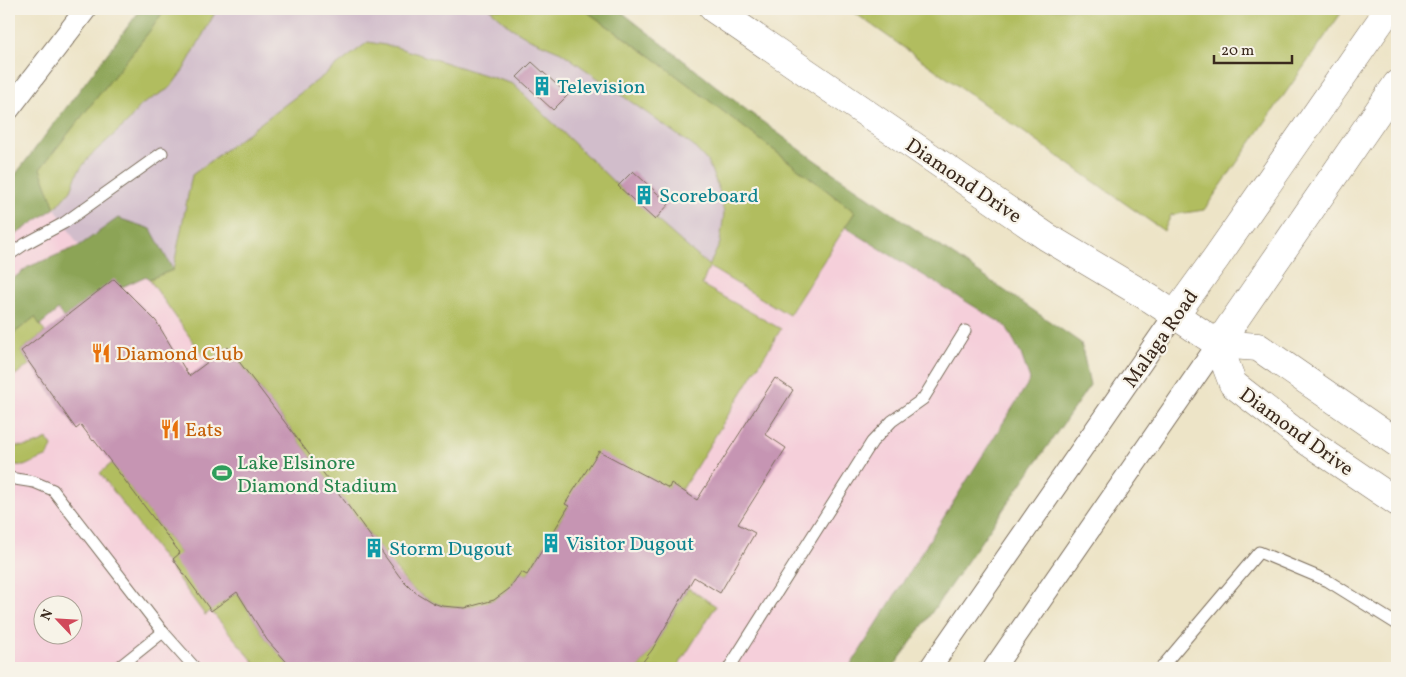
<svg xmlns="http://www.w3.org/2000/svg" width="1406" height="677" font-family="Vollkorn,serif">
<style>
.built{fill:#f5cfda;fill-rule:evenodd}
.industrial{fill:#d1bdcb}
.green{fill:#b1bd5f;stroke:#76743e}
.forest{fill:#8ca456;stroke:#64673a}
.building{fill:#c695b3}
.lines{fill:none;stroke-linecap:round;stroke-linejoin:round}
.service-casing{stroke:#796b59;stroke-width:13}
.minor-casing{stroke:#796b59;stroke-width:23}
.tertiary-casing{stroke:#796b59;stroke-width:29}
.service{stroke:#fff;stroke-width:11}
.minor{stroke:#fff;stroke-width:21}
.tertiary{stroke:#fff;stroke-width:28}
.labels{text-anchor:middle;stroke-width:4.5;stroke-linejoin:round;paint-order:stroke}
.culture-label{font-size:20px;fill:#0d838f;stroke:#f7f3e8;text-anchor:start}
.street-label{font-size:20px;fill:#3b2a1e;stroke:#f7f3e8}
.food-label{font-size:20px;fill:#c56008;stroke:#f7f3e8;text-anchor:start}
.leisure-label{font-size:20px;fill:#27864d;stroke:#f7f3e8;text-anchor:start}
</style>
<rect width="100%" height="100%" fill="#f7f3e8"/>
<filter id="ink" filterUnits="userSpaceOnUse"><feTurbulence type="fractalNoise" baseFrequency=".02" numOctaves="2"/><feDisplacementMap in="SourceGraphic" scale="10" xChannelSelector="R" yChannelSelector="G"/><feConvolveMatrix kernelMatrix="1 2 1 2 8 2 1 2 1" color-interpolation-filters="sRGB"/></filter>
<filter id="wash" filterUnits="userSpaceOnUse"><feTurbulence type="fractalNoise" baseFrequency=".0096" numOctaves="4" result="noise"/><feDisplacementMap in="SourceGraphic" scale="20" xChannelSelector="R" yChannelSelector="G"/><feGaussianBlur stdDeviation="1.12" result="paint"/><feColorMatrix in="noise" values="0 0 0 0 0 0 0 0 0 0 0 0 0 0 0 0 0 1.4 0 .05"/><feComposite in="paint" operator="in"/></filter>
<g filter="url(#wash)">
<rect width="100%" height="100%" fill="#ede4c7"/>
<path class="built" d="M141 9H617L744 108 813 159 1081 343 1090 385 893 668H9V183ZM42 604H72V634H42Z"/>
<polygon class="industrial" points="217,9 490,9 510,27 530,39 561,52 693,146 708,162 719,190 724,213 720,243 709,266 618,186 513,84 396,47 368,42 192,175 173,270 151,229 118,218 79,246 55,208 71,190 78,172 90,156 128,122 141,105 170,88 184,69"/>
<g class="green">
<polygon points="165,9 217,9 184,69 170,88 141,105 128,122 90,156 78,172 71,190 55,208 40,169 152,28"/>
<path d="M490 9H583L652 57 855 212 789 315 709 267 702 285 781 329 682 490 671 484 669 488 565 504 569 506 527 575 519 572C511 589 501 598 482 604 450 612 432 606 407 584L229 348 208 363 149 279 173 270 192 175 368 42 396 47 513 84 618 186 709 266 720 243 724 213 719 190 708 162 693 146 561 52 530 39 510 27Z"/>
<polygon points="849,9 1344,9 1204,210 1171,215 1164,231"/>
<polygon points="35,317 45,332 21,351 30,365 9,379 9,337"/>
<path d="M47 439 52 446 48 456 24 466 9 464V444C23 449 34 446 47 439Z"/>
<polygon points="112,463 180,553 211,610 237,592 267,640 292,668 259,668 211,611 205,615 100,473"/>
<polygon points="688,588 716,606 677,668 638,668 652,650"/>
</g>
<g class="forest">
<polygon points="141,9 165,9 152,28 40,169 55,208 9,239 9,183"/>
<polygon points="583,9 617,9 623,13 744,108 813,159 1081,343 1090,385 893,668 849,668 1030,380 1021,354 1006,326 845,227 855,212 652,57"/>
<polygon points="118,218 151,229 173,270 149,279 146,276 122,287 114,280 64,318 58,310 40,325 35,317 9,337 9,282 28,267 79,246"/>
</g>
<g id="blocks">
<g class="building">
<polygon points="532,62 568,95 553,110 517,77"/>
<polygon points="633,171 669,204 655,220 618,186"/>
<polygon points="114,279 156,321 189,376 228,347 352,511 400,577 415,592 433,603 442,606 465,608 494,600 509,589 521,572 527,575 569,506 565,504 599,451 669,488 671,483 697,500 775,378 793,390 765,434 786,448 738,524 755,533 720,593 694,577 652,650 638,668 292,668 267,640 237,592 211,611 173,559 180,553 94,440 93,441 81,425 76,429 21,351"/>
</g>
</g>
</g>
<g filter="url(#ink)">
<use href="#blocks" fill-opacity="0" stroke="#796b59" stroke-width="1"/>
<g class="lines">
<defs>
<g id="service">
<polyline points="9,255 25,244 64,223 162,153"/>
<polyline points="9,478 34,482 53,490 163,632"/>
<polyline points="118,668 163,632 195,668"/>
<polyline points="729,668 872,442 892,421 923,399 965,331"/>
<polyline points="1161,668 1259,552 1328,581 1397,624"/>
</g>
<g id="minor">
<polyline points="9,109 86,9"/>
<polyline points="930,668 1174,316"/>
<polyline points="994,668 1218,344"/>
</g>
<g id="tertiary">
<polyline points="714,9 1047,237 1151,299 1218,344 1258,347 1397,443"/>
<polyline points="1174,316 1216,258 1389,9"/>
<polyline points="1218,344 1397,84"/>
<polyline points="1218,344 1233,384 1304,439 1397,502"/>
</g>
</defs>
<use href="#service" class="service-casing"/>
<use href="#minor" class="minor-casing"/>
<use href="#tertiary" class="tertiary-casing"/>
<use href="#service" class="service"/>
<use href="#minor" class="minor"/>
<use href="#tertiary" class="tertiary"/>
</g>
</g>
<defs>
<symbol id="building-bare" viewBox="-9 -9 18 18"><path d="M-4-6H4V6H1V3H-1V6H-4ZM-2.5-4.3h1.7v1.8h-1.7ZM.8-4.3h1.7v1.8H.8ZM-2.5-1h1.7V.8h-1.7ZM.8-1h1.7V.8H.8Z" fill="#0f9aa8" stroke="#f7f3e8" stroke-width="2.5" paint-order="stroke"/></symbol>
<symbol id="restaurant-bare" viewBox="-9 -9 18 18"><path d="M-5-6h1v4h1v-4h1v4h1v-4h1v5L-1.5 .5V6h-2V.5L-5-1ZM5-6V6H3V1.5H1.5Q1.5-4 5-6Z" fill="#e8710a" stroke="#f7f3e8" stroke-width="2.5" paint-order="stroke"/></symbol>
<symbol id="stadium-bare" viewBox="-9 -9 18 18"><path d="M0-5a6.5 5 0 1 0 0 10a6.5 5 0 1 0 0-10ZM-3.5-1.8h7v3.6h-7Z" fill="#2e9e5b" stroke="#f7f3e8" stroke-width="2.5" paint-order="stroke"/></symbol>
</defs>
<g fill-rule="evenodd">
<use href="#building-bare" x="528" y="72" width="28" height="28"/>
<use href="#building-bare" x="630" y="181" width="28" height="28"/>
<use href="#restaurant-bare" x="87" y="339" width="28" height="28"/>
<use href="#restaurant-bare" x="156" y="415" width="28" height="28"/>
<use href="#stadium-bare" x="208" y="459" width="28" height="28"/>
<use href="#building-bare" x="537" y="529" width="28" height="28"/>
<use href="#building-bare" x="360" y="534" width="28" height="28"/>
</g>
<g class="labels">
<g class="culture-label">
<text x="557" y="93">Television</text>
<text x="659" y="202">Scoreboard</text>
<text x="566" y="550">Visitor Dugout</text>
<text x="389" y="555">Storm Dugout</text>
</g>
<g class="street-label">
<text transform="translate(964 180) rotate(34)" y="7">Diamond Drive</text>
<text transform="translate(1160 338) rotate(-55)" y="7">Malaga Road</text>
<text transform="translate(1297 431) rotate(36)" y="7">Diamond Drive</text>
</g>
<g class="food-label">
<text x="116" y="360">Diamond Club</text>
<text x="185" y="436">Eats</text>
</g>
<g class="leisure-label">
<text x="237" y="469">Lake Elsinore<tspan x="237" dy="23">Diamond Stadium</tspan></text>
</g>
</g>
<rect width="1406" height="677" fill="none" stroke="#f7f3e8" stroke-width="30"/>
<g transform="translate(58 620) rotate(295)"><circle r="24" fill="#f7f3e8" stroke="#aca397"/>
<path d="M0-4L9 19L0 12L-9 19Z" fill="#d1495b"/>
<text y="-8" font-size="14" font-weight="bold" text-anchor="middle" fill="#3b2a1e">N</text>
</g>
<path d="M1214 55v8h78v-8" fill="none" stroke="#3b2a1e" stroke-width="2.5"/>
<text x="1221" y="55" font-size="15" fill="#3b2a1e" stroke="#f7f3e8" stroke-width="4" paint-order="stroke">20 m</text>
</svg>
